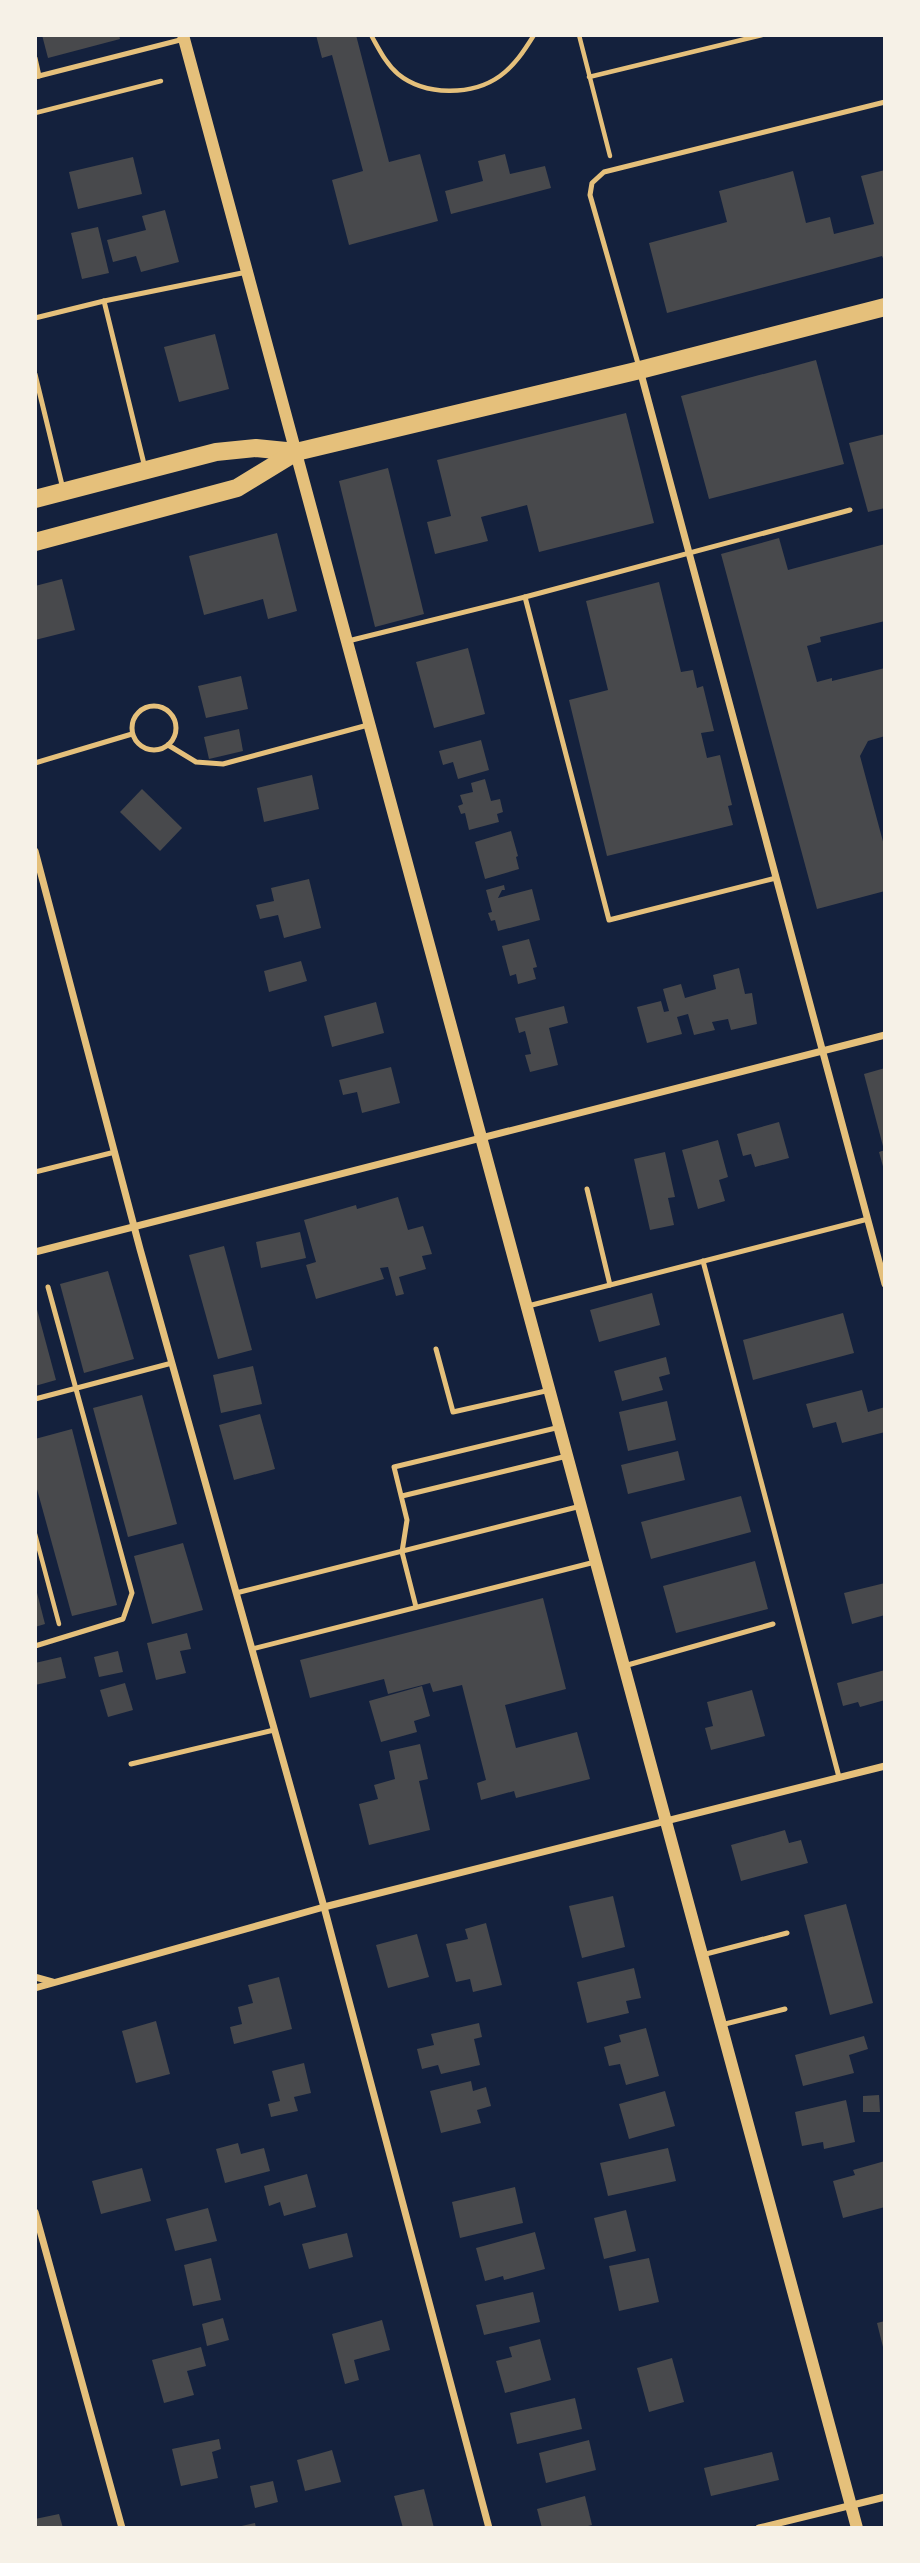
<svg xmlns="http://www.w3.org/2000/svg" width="920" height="2563" font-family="Karla,sans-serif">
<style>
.building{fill:#48494c}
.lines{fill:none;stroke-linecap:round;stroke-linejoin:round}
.path{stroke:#e5c07b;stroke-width:4.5}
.service{stroke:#e5c07b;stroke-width:5}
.minor{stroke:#e5c07b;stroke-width:7}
.tertiary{stroke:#e5c07b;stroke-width:12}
.primary{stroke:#e5c07b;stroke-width:18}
</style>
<rect width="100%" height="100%" fill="#14213d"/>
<g class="building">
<polygon points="42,35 119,35 120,39 48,58"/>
<polygon points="316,35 356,35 389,162 420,154 438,221 349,245 332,180 363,171 332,55 322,58"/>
<polygon points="505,154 510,174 545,166 551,188 451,214 445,191 483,181 478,161"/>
<polygon points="133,157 142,194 78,209 69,172"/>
<polygon points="885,170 885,263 882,256 667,313 649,243 727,222 719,191 793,171 806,223 830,217 834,234 874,224 861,176"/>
<polygon points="165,210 179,262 141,272 136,256 113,262 107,240 146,230 142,216"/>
<polygon points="98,227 109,273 82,279 71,233"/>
<polygon points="215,334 229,389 179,402 164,347"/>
<polygon points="816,360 844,464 709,499 681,396"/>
<polygon points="626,413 654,523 539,552 527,505 481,517 488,541 435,554 427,522 451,516 437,460"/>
<polygon points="885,434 885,508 868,512 849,443"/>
<polygon points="388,468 424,614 375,627 339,481"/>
<polygon points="277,533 297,611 268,619 263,599 204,615 189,556"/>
<polygon points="779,538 788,570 885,544 885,621 820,637 821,642 807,646 817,682 832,678 832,681 885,668 885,736 868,741 860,756 885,849 885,891 817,909 721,554"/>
<polygon points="62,579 75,630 35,640 35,586"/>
<polygon points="659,582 681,672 693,670 697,688 703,686 714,731 701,733 707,758 720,755 732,805 728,806 733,825 607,856 569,700 608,690 586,601"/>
<polygon points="468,648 485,714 434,728 416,662"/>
<polygon points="241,676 248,709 206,718 198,686"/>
<polygon points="239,729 243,751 209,759 204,737"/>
<polygon points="481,740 489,770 458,779 453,762 443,765 439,751"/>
<polygon points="312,775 319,809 264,822 257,788"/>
<polygon points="485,779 491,801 500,799 503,812 497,814 499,822 469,830 465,813 461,814 458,806 463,804 460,795 473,792 471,783"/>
<polygon points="142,789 182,828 160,851 120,812"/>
<polygon points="511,831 518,856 516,857 519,869 485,879 475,842"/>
<polygon points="309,879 321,928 284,938 278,915 260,919 256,905 274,901 271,888"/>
<polygon points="504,885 505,890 502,890 498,898 532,889 540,920 498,931 495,920 491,921 488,913 492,912 486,890"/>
<polygon points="529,939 537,967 533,968 536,979 518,984 516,974 510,976 502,946"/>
<polygon points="301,961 307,981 269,992 264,971"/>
<polygon points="739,968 745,994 752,993 757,1024 731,1030 728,1019 712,1022 715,1030 694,1035 688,1014 677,1017 682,1034 647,1043 637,1007 661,1001 664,1012 669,1011 663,989 681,984 685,998 716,989 713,975"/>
<polygon points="376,1002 384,1033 332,1047 324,1016"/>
<polygon points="564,1006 568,1023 549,1028 558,1065 530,1072 525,1055 531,1054 525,1031 519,1033 515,1018"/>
<polygon points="391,1067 400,1103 362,1113 357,1092 343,1095 339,1080"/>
<polygon points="885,1068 885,1150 884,1150 864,1074"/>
<polygon points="779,1122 789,1158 755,1167 751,1154 743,1156 737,1134"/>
<polygon points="718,1140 728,1177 719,1180 725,1201 698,1209 682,1150"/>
<polygon points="885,1150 885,1169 884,1170 879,1152"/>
<polygon points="665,1152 675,1197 668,1198 674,1225 650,1230 634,1159"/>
<polygon points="398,1197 408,1230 423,1226 432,1254 422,1256 426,1269 399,1277 404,1294 396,1296 388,1267 380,1268 384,1279 316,1299 306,1265 316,1262 304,1220 356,1205 357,1209"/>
<polygon points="300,1232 306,1258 261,1268 256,1242"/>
<polygon points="224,1246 252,1350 218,1359 189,1255"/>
<polygon points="108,1271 134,1359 84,1373 60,1284"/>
<polygon points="652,1293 660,1325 599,1342 590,1310"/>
<polygon points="35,1302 56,1380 35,1386"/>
<polygon points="843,1313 854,1353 753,1380 743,1340"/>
<polygon points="666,1357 670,1374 659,1377 663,1390 622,1401 614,1371"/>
<polygon points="253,1366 262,1404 221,1413 213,1375"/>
<polygon points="862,1390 868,1412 885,1407 885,1432 842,1443 836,1422 813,1428 806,1404"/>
<polygon points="142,1395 177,1524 128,1537 93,1408"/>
<polygon points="667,1401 676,1440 628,1451 619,1412"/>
<polygon points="260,1414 275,1469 234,1480 219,1425"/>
<polygon points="72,1429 117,1605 72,1616 35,1482 35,1439"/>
<polygon points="678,1451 685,1480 628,1494 621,1465"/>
<polygon points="741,1496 751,1532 651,1559 641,1522"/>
<polygon points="183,1543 203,1610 152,1624 134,1556"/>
<polygon points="755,1561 768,1609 676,1633 663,1586"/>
<polygon points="885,1583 885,1615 852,1624 844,1593"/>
<polygon points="35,1585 45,1624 35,1627"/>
<polygon points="543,1598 566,1689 505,1705 516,1748 577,1732 590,1779 516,1798 514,1791 481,1800 477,1783 486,1780 462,1685 433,1692 430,1683 388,1694 384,1679 310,1698 300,1660"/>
<polygon points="187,1633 191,1649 180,1651 186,1673 156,1680 147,1643"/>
<polygon points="118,1651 123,1672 99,1677 94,1657"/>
<polygon points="61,1657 66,1678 35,1685 35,1663"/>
<polygon points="885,1670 885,1700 860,1707 858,1702 843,1706 837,1683"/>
<polygon points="125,1683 133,1710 108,1717 100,1690"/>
<polygon points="422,1686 430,1716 414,1721 417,1732 381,1742 369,1701"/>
<polygon points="752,1690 765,1736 711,1750 705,1728 713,1726 707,1702"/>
<polygon points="420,1744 428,1779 419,1781 430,1830 369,1845 359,1804 378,1799 374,1785 395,1779 389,1751"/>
<polygon points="785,1830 789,1843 801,1840 808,1863 741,1881 731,1845"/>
<polygon points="613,1896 625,1947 582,1958 569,1906"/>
<polygon points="846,1904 873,2003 830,2015 804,1915"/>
<polygon points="486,1923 502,1985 473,1992 470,1979 456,1982 446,1944 468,1939 465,1929"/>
<polygon points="417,1934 429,1977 388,1988 376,1945"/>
<polygon points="634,1968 641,1998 626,2001 629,2013 587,2023 577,1982"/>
<polygon points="279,1977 292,2029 234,2044 230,2027 242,2024 238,2007 253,2003 248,1985"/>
<polygon points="156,2021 170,2074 136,2083 122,2031"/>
<polygon points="479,2023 482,2037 474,2039 480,2065 441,2074 438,2065 422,2069 417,2049 434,2045 431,2034"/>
<polygon points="646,2028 659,2076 626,2085 620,2064 609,2066 604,2047 621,2042 619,2035"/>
<polygon points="864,2036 868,2049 849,2055 854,2073 803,2086 795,2055"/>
<polygon points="304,2063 311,2093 294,2097 298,2111 271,2117 268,2104 280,2101 272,2071"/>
<polygon points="471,2081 473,2091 486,2087 491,2106 477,2110 481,2123 441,2133 430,2091"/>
<polygon points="665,2091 675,2126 629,2139 619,2104"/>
<polygon points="879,2095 880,2112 863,2112 863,2096"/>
<polygon points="846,2100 855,2142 824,2149 823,2142 802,2146 795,2112"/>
<polygon points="238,2143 241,2154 264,2148 270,2171 225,2183 216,2149"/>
<polygon points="668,2148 676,2181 608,2196 600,2163"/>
<polygon points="885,2161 885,2207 843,2218 833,2181 855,2175 853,2170"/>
<polygon points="142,2168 151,2201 101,2214 92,2181"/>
<polygon points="307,2174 316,2207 284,2216 280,2202 269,2206 264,2186"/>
<polygon points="515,2187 523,2223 460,2238 452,2202"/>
<polygon points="208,2208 217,2241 175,2251 166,2219"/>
<polygon points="626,2210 636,2251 604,2259 594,2218"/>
<polygon points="535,2232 545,2269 504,2280 503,2276 485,2281 476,2248"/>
<polygon points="347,2233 353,2257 309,2269 302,2244"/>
<polygon points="211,2258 221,2300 193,2306 184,2265"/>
<polygon points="649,2258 659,2302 619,2311 609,2266"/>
<polygon points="533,2292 540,2322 484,2335 476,2305"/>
<polygon points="223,2318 229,2340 207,2346 202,2324"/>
<polygon points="382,2320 390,2350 354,2360 359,2380 345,2384 332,2334"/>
<polygon points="885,2321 885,2351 884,2351 877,2323"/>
<polygon points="540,2339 551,2380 505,2393 496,2361 512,2357 509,2347"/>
<polygon points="201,2347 206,2366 187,2371 194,2395 164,2403 152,2360"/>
<polygon points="672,2358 684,2402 649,2412 637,2368"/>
<polygon points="575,2398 582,2429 517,2444 510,2413"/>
<polygon points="219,2439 221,2449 212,2452 218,2478 181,2486 172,2449"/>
<polygon points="589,2440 596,2470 546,2483 539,2453"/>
<polygon points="332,2450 341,2482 305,2491 297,2460"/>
<polygon points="772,2452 779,2480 711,2496 704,2468"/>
<polygon points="273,2481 278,2502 255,2508 250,2486"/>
<polygon points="424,2489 434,2528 403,2528 394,2496"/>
<polygon points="585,2496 592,2525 580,2528 542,2528 537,2509"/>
<polygon points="59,2514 63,2528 35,2528 35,2519"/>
<polygon points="255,2523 256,2528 237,2528 237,2527"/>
</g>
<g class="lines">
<g class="path">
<path d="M371 35C379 49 386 64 398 74 425 96 472 96 500 76 515 65 524 51 534 35"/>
<polyline points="579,35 610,156"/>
<polyline points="589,77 762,35"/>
<polyline points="35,113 161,81"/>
<polyline points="35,1534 59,1624"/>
</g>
<g class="service">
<polyline points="35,58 39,76"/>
<polyline points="35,77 184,39"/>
<polyline points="104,301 145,468"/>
<polyline points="35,318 104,301 247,272"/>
<polyline points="639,367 590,195 592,183 604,172 885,102"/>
<polyline points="35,374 63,489"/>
<polyline points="525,597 609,920 776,878"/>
<polyline points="348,641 525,597 850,510"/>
<circle cx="154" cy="728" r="22"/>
<polyline points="168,745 196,762 223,764 368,725"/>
<polyline points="35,763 132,734"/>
<polyline points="35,1172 115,1152"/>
<polyline points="587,1189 610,1285"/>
<polyline points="703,1261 839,1777"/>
<polyline points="528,1306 868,1219"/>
<polyline points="436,1349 453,1412 550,1390"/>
<polyline points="35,1399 172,1363"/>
<polyline points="402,1496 567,1456"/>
<polyline points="236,1593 581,1506"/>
<polyline points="416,1607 402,1552 407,1520 394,1467 560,1427"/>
<polyline points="35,1646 123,1619 132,1593 48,1287"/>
<polyline points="252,1649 595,1562"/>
<polyline points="624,1666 773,1624"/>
<polyline points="131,1764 274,1730"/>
<polyline points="702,1955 787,1933"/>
<polyline points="721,2025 785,2009"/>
</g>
<g class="minor">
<polyline points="640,370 885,1284"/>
<polyline points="35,851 140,1249 324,1907 489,2528"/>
<polyline points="35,1252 885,1035"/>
<polyline points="35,1977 53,1982"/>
<polyline points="35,1988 324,1907 885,1766"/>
<polyline points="35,2212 122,2528"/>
<polyline points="759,2528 885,2497"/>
</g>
<polyline class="tertiary" points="183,35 857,2528"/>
<g class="primary">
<polyline points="35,499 216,452 256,448 296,452"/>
<polyline points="35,542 237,488 296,452 640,370 885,307"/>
</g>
</g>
<rect width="920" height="2563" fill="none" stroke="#f6f1e7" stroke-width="74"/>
</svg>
